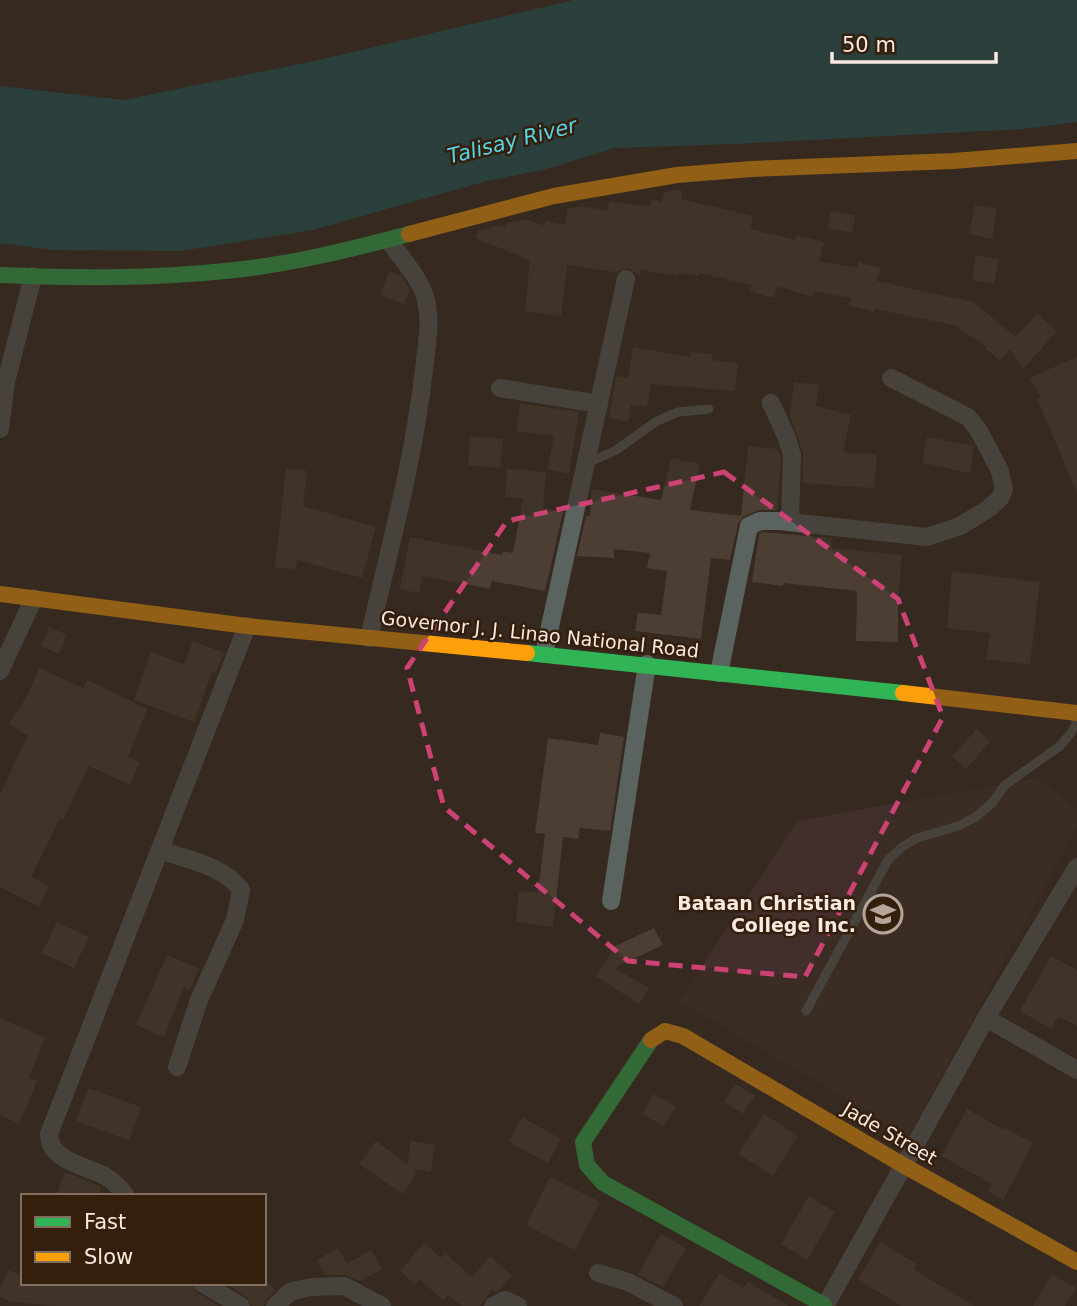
<svg xmlns="http://www.w3.org/2000/svg" width="1077" height="1306" font-family="'DejaVu Sans',sans-serif">
<style>
.education{fill:#422f2b}
.water{fill:#1d5960}
.building{fill:#4d3e34}
.lines{fill:none;stroke-linecap:round;stroke-linejoin:round}
.lane{stroke:#5b6361;stroke-width:9}
.street{stroke:#5b6361;stroke-width:18}
.fast{stroke:#30b455;stroke-width:16}
.slow{stroke:#ff9f0a;stroke-width:16}
.marked{fill:none;stroke:#cd4275;stroke-width:5;stroke-dasharray:14 9;stroke-linejoin:round}
.labels{text-anchor:middle;stroke-width:5;stroke-linejoin:round;paint-order:stroke}
.street-label{font-size:19px;fill:#f9e9de;stroke:#341e0c}
.poi-label{font-size:19px;font-weight:bold;fill:#f9e9de;stroke:#341e0c;text-anchor:end}
.water-label{font-size:21px;font-style:italic;fill:#57d5e5;stroke:#341e0c}
</style>
<rect width="100%" height="100%" fill="#36291f"/>
<polygon class="education" points="1037,778 1077,809 1077,827 909,1136 679,1001 797,821"/>
<polygon class="water" points="574,0 1077,0 1077,122 1023,129 735,144 614,148 547,169 487,181 312,230 181,251 53,250 0,243 0,86 124,100 323,59"/>
<g class="building">
<polygon points="679,190 682,190 681,199 753,216 750,229 795,240 797,235 824,242 819,261 857,268 858,262 881,268 877,281 973,302 1016,337 1037,313 1057,331 1023,369 1010,349 1000,361 986,349 987,347 954,325 875,309 874,312 849,305 851,298 815,291 813,297 777,286 774,298 750,291 752,285 699,273 699,276 679,273 679,276 641,270 640,275 628,268 617,272 567,265 561,316 525,311 530,260 475,238 478,231 499,225 505,228 507,223 526,219 545,226 546,221 565,225 567,209 580,206 608,211 609,202 650,206 651,199 662,202 664,192"/>
<polygon points="975,205 997,209 992,239 969,234"/>
<polygon points="831,211 855,216 852,233 828,228"/>
<polygon points="976,255 999,259 994,284 972,280"/>
<polygon points="389,272 402,276 410,290 404,304 381,295"/>
<polygon points="633,347 690,357 690,352 713,354 712,360 738,363 735,391 651,384 647,407 631,405 628,422 609,418 616,376 628,378"/>
<polygon points="1077,357 1077,494 1037,398 1041,397 1029,378"/>
<polygon points="794,382 819,385 816,406 851,415 843,452 877,455 874,488 803,483 803,453 790,416"/>
<polygon points="520,403 579,412 569,474 547,469 554,436 516,431"/>
<polygon points="470,436 503,439 500,468 468,465"/>
<polygon points="927,437 974,446 970,473 922,463"/>
<polygon points="748,446 778,449 781,457 777,510 759,510 744,516 738,524 730,560 711,558 701,639 635,631 638,613 661,615 667,571 647,568 650,553 614,549 614,558 577,556 586,516 590,516 592,489 661,500 671,458 700,464 690,510 741,516"/>
<polygon points="286,468 307,471 303,506 376,527 362,578 297,560 296,569 275,567"/>
<polygon points="507,469 546,472 543,508 563,512 545,591 492,581 490,589 423,576 419,593 400,589 410,537 502,555 503,551 513,553 523,498 505,497"/>
<polygon points="762,532 832,538 831,548 902,555 898,599 898,642 856,641 857,591 783,583 783,586 752,582 759,534"/>
<polygon points="952,571 1040,582 1030,665 986,659 990,633 947,628"/>
<polygon points="49,627 67,635 59,654 41,646"/>
<polygon points="193,641 224,653 216,673 212,672 194,722 134,700 151,652 184,664"/>
<polygon points="39,668 83,688 87,680 147,709 128,757 140,762 130,785 89,766 63,820 60,818 31,877 49,886 39,907 0,887 0,794 28,736 9,724 27,696"/>
<polygon points="977,729 990,742 966,769 952,756"/>
<polygon points="600,733 624,737 610,831 580,828 578,839 563,837 553,927 516,922 519,891 538,893 545,834 535,833 548,738 598,745"/>
<polygon points="57,922 89,937 74,968 42,953"/>
<polygon points="654,928 663,945 614,968 649,988 639,1004 596,976 615,946"/>
<polygon points="167,955 199,968 190,990 184,987 164,1037 136,1025"/>
<polygon points="1051,956 1077,970 1077,1026 1058,1016 1051,1029 1020,1011"/>
<polygon points="0,1018 45,1038 29,1077 37,1081 19,1124 0,1115"/>
<polygon points="735,1084 755,1095 743,1114 724,1102"/>
<polygon points="88,1088 141,1107 129,1140 76,1121"/>
<polygon points="654,1094 676,1107 664,1126 642,1114"/>
<polygon points="967,1109 1004,1130 1005,1128 1033,1143 1003,1200 988,1191 992,1184 941,1156"/>
<polygon points="764,1114 798,1136 773,1176 738,1154"/>
<polygon points="522,1117 561,1139 548,1163 509,1142"/>
<polygon points="376,1141 407,1164 411,1141 435,1145 431,1172 413,1169 417,1172 403,1194 359,1164"/>
<polygon points="65,1172 101,1187 98,1196 56,1196"/>
<polygon points="550,1177 600,1202 575,1250 526,1225"/>
<polygon points="809,1196 835,1212 807,1260 781,1244"/>
<polygon points="661,1234 686,1248 663,1287 638,1274"/>
<polygon points="880,1242 917,1264 914,1270 975,1306 902,1306 858,1280"/>
<polygon points="424,1243 441,1258 445,1253 472,1277 490,1256 512,1276 499,1290 496,1292 493,1289 480,1306 462,1306 448,1295 443,1300 419,1279 415,1284 400,1271"/>
<polygon points="338,1248 347,1264 371,1250 382,1269 360,1281 344,1275 325,1275 317,1260"/>
<polygon points="8,1270 23,1276 23,1283 191,1283 196,1292 219,1306 57,1306 12,1302 0,1297 0,1290"/>
<polygon points="719,1273 744,1288 748,1282 789,1306 699,1306"/>
<polygon points="1052,1274 1076,1288 1065,1306 1033,1306"/>
<polygon points="225,1283 268,1283 276,1290 267,1298 264,1306 252,1306 247,1297"/>
</g>
<g class="lines">
<g class="lane">
<polyline points="586,464 616,450 657,421 678,412 709,409"/>
<polyline points="806,1011 888,860 902,847 917,838 958,826 976,817 992,803 1005,785 1060,746 1071,733 1077,721"/>
</g>
<g class="street">
<polyline points="500,388 599,404"/>
<polyline points="771,403 787,438 792,456 790,522"/>
<polyline points="0,429 6,382 33,276"/>
<path d="M369 638C389 550 414 460 424 369 426 349 431 326 427 305 423 281 403 260 389 241"/>
<polyline points="544,654 626,279"/>
<polyline points="0,671 34,598"/>
<polyline points="719,673 749,526 760,521 780,521 927,537 960,526 988,509 1000,498 1004,490 1000,471 979,431 968,417 891,378"/>
<path d="M160 850C185 859 225 866 241 890L235 920 199 1000 177 1067"/>
<polyline points="611,901 647,664"/>
<polyline points="986,1018 1077,1070"/>
<path d="M126 1196C120 1188 114 1181 105 1176 86 1166 49 1161 49 1134L247 626"/>
<polyline points="598,1273 628,1282 674,1306"/>
<polyline points="202,1283 241,1306"/>
<polyline points="275,1306 290,1292 297,1290 311,1287 344,1286 382,1306"/>
<polyline points="493,1306 505,1300 518,1306"/>
<polyline points="825,1306 986,1018 1077,867"/>
</g>
<g class="fast">
<path d="M0 275C75 278 150 279 225 271 288 265 349 250 409 234"/>
<polyline points="527,653 903,693"/>
<polyline points="651,1040 583,1142 587,1165 603,1183 824,1305"/>
</g>
<g class="slow">
<polyline points="409,234 554,196 677,175 751,169 953,161 1077,151"/>
<polyline points="0,594 247,626 527,653"/>
<polyline points="903,693 1077,713"/>
<polyline points="651,1040 665,1031 683,1036 903,1165 1077,1262"/>
</g>
</g>
<path d="M0 0H1077V1306H0ZM724 472 898 599 943 717 805 977 628 961 444 807 407 668 507 521Z" fill="#36291f" fill-opacity=".55" fill-rule="evenodd"/>
<path class="marked" d="M724 472 898 599 943 717 805 977 628 961 444 807 407 668 507 521Z"/>
<defs>
<symbol id="school-ring" viewBox="-11 -11 22 22"><circle r="9.5" fill="#341e0c" stroke="#b5a69b" stroke-width="1.5"/><path d="M0-5L7-2L0 1L-7-2ZM-4 1L0 2.5L4 1V4Q0 6-4 4Z" fill="#b5a69b"/></symbol>
</defs>
<g fill-rule="evenodd">
<use href="#school-ring" x="861" y="892" width="44" height="44"/>
</g>
<g class="labels">
<g class="street-label">
<text transform="translate(540 634) rotate(6)" y="7">Governor J. J. Linao National Road</text>
<text transform="translate(890 1133) rotate(30)" y="7">Jade Street</text>
</g>
<g class="poi-label">
<text x="856" y="910">Bataan Christian<tspan x="856" dy="22">College Inc.</tspan></text>
</g>
<g class="water-label">
<text transform="translate(512 141) rotate(-14)" y="7">Talisay River</text>
</g>
</g>
<rect x="21" y="1194" width="245" height="91" fill="#341e0c" stroke="#836f60" stroke-width="2"/>
<rect x="35" y="1217" width="35" height="10" fill="#30b455" stroke="#836f60" stroke-width="2"/>
<text x="84" y="1229" font-size="21" fill="#f9e9de">Fast</text>
<rect x="35" y="1252" width="35" height="10" fill="#ff9f0a" stroke="#836f60" stroke-width="2"/>
<text x="84" y="1264" font-size="21" fill="#f9e9de">Slow</text>
<path d="M832 52v10h164v-10" fill="none" stroke="#f9e9de" stroke-width="3.5"/>
<text x="842" y="52" font-size="21" fill="#f9e9de" stroke="#341e0c" stroke-width="5" paint-order="stroke">50 m</text>
</svg>
